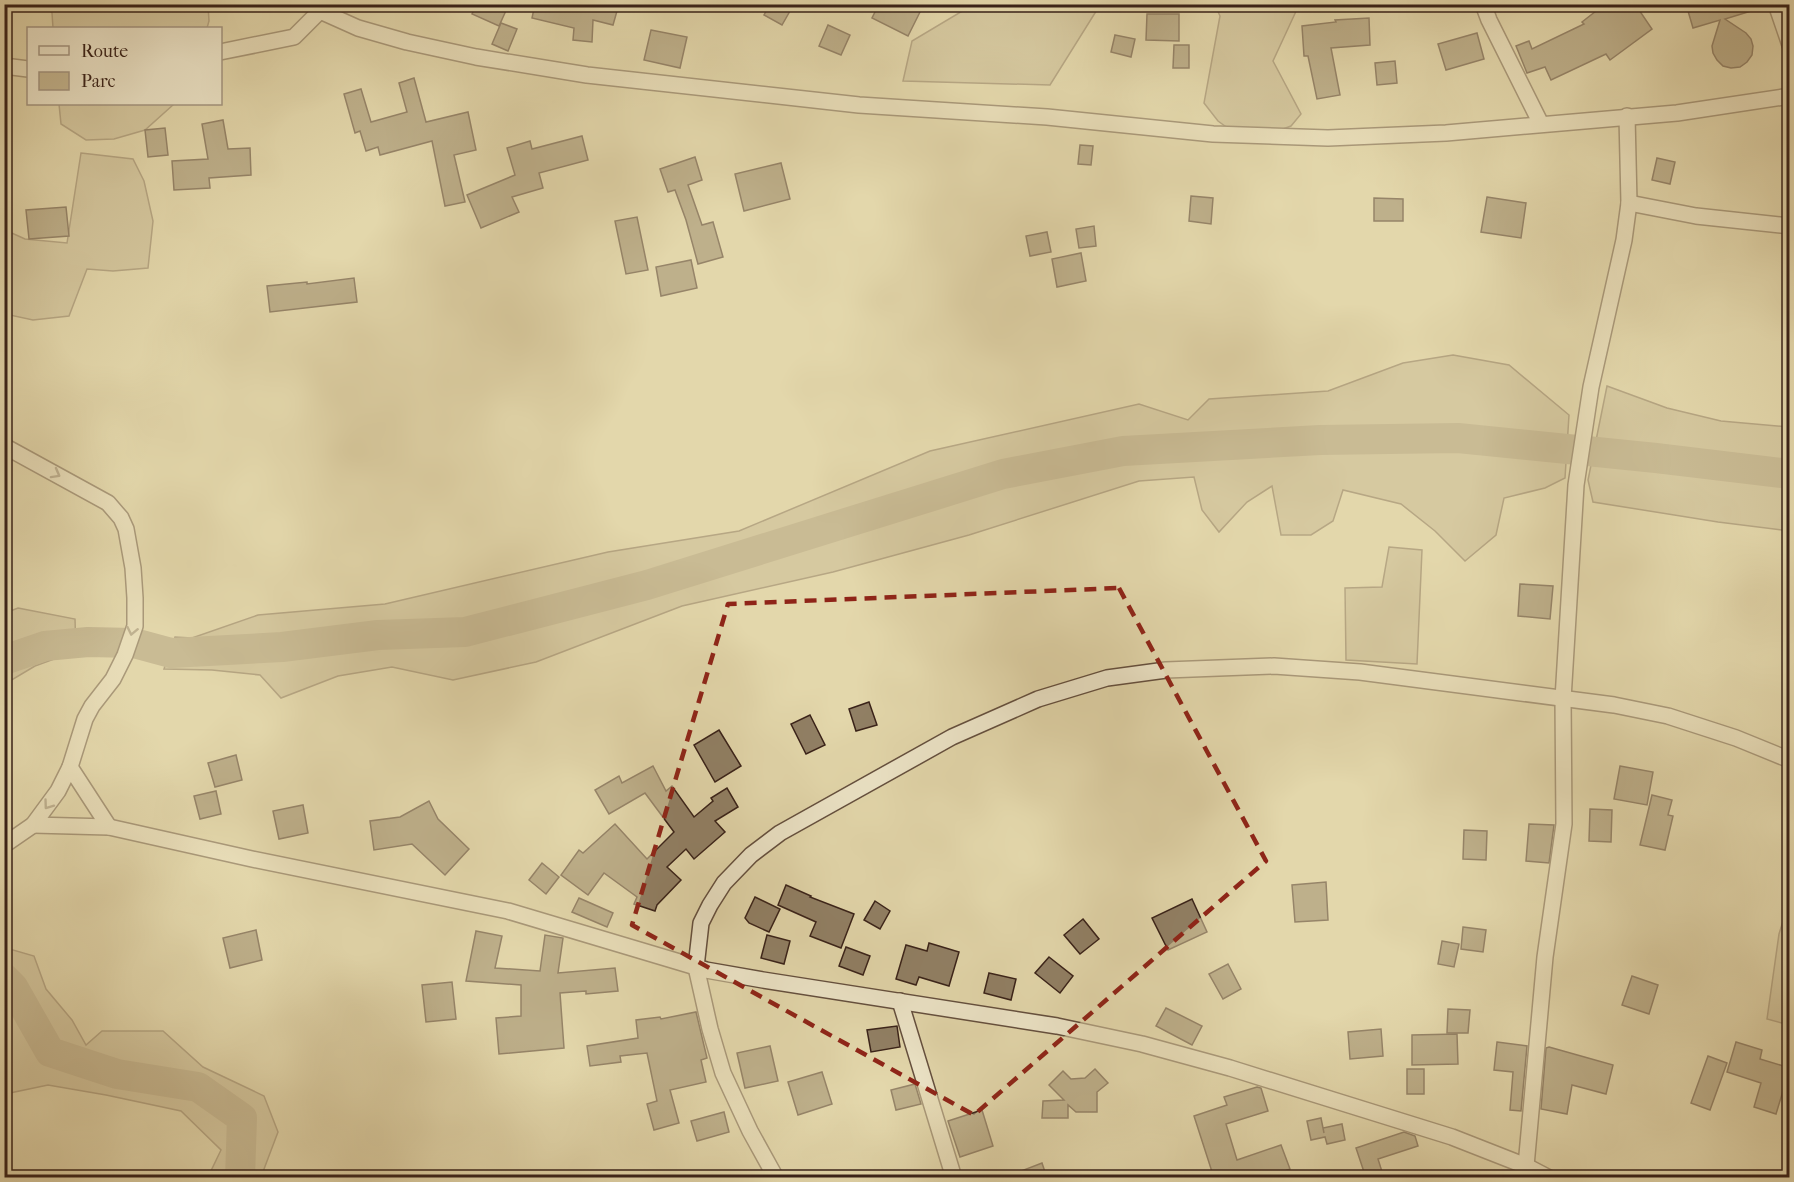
<svg xmlns="http://www.w3.org/2000/svg" width="1794" height="1182" font-family="'IM FELL French Canon',serif">
<style>
.green{fill:#c6b892;stroke:#806d56;stroke-width:1.5}
.lines{fill:none;stroke-linecap:round;stroke-linejoin:round}
.river{stroke:#a99979;stroke-width:30}
.building{fill:#918065;stroke:#392219;stroke-width:1.5}
.minor-casing{stroke:#644f3e;stroke-width:18}
.minor{stroke:#ede5c8;stroke-width:15}
.oneway{stroke:#938470}
.marked{fill:none;stroke:#8f2418;stroke-width:4.5;stroke-dasharray:12 8;stroke-linejoin:round}
</style>
<rect width="100%" height="100%" fill="#e3d7ab"/>
<filter id="stains"><feTurbulence type="fractalNoise" baseFrequency=".00333" numOctaves="4"/><feColorMatrix values="0 0 0 0 .2 0 0 0 0 .09 0 0 0 0 .02 0 0 0 .5 -.17"/></filter>
<radialGradient id="worn" r=".72"><stop offset=".6" stop-color="#630" stop-opacity="0"/><stop offset="1" stop-color="#630" stop-opacity=".3"/></radialGradient>
<g class="green">
<polygon points="974,4 1100,4 1100,5 1050,85 903,81 912,41"/>
<polygon points="46,5 208,5 209,21 207,28 53,28 52,13"/>
<polygon points="1215,5 1304,5 1298,7 1273,61 1301,114 1291,126 1275,132 1232,131 1218,121 1204,103 1220,16"/>
<polygon points="59,104 174,104 145,130 114,139 86,140 61,124"/>
<polygon points="81,153 133,159 144,181 153,221 148,268 113,271 87,269 69,316 33,320 5,314 5,230 25,239 67,243"/>
<polygon points="1453,355 1509,365 1569,415 1565,478 1545,488 1504,498 1496,535 1465,561 1435,531 1401,504 1343,490 1333,521 1311,535 1281,535 1272,486 1247,502 1219,532 1202,510 1194,477 1139,481 969,535 833,572 682,606 536,662 453,680 392,667 338,676 281,698 260,675 212,670 164,669 175,637 192,638 258,615 385,604 608,552 739,531 930,451 1139,404 1188,420 1209,399 1328,391 1403,363"/>
<polygon points="1607,386 1667,408 1721,421 1789,427 1789,531 1718,522 1593,502 1588,480"/>
<polygon points="1389,547 1422,550 1417,664 1346,660 1345,588 1382,587"/>
<polygon points="18,608 75,619 76,651 35,666 5,684 5,613"/>
<polygon points="1789,902 1790,1025 1789,1025 1767,1019 1779,934"/>
<polygon points="5,943 6,948 34,956 46,989 72,1020 86,1045 102,1031 163,1031 203,1067 264,1096 278,1132 261,1177 208,1177 221,1150 181,1111 106,1095 48,1085 5,1094"/>
</g>
<g class="lines">
<g class="river">
<polyline points="4,660 45,646 88,642 134,643 171,653 282,647 378,635 465,632 647,585 1003,474 1123,451 1320,440 1458,438 1656,458 1790,474"/>
<polyline points="4,978 13,987 50,1052 117,1074 198,1087 242,1118 240,1178"/>
</g>
</g>
<g class="building">
<polygon points="477,4 509,4 499,26 472,14"/>
<polygon points="535,4 563,4 578,8 579,4 619,4 613,25 593,20 592,42 573,40 574,28 532,18"/>
<polygon points="770,4 794,4 782,25 764,15"/>
<polygon points="879,4 924,4 908,36 872,18"/>
<polygon points="1605,4 1635,4 1652,29 1610,60 1606,54 1551,80 1545,67 1527,73 1516,46 1529,41 1532,49 1584,24 1582,22"/>
<polygon points="1711,4 1760,4 1761,8 1725,19 1746,33 1751,39 1753,46 1752,55 1747,62 1740,67 1731,68 1723,66 1717,60 1713,53 1712,46 1720,20 1693,28 1688,11"/>
<polygon points="1147,14 1179,14 1179,41 1146,40"/>
<polygon points="1369,18 1370,45 1331,48 1340,95 1317,99 1308,56 1304,56 1302,26 1336,22 1335,20"/>
<polygon points="501,23 517,29 508,51 492,44"/>
<polygon points="828,25 850,35 841,55 819,46"/>
<polygon points="651,30 687,37 680,68 644,60"/>
<polygon points="1477,33 1484,59 1446,70 1438,44"/>
<polygon points="1115,35 1135,39 1131,57 1111,52"/>
<polygon points="1174,45 1189,45 1189,68 1173,68"/>
<polygon points="1395,61 1397,83 1377,85 1375,63"/>
<polygon points="414,78 426,122 468,112 476,150 454,155 465,202 445,206 432,141 380,155 378,147 366,151 360,131 355,133 344,94 361,89 371,122 407,112 399,83"/>
<polygon points="223,120 228,149 250,148 251,175 209,178 210,188 174,190 172,161 208,159 202,124"/>
<polygon points="165,128 168,155 148,157 145,130"/>
<polygon points="582,136 588,160 539,173 543,188 512,197 519,212 481,228 467,195 515,175 507,148 530,141 532,149"/>
<polygon points="1080,145 1093,146 1091,165 1078,164"/>
<polygon points="695,157 702,180 688,185 702,225 713,222 723,257 698,264 686,220 675,190 668,192 660,169"/>
<polygon points="1657,158 1675,162 1670,184 1652,180"/>
<polygon points="781,163 790,199 744,211 735,174"/>
<polygon points="1191,196 1213,198 1211,224 1189,221"/>
<polygon points="1487,197 1526,203 1521,238 1481,232"/>
<polygon points="1374,198 1403,199 1403,221 1374,221"/>
<polygon points="66,207 69,236 29,239 26,210"/>
<polygon points="637,217 648,270 626,274 615,221"/>
<polygon points="1094,226 1096,246 1079,248 1076,229"/>
<polygon points="1047,232 1051,252 1030,256 1026,236"/>
<polygon points="1081,253 1086,281 1057,287 1052,259"/>
<polygon points="691,260 697,288 661,296 656,267"/>
<polygon points="354,278 357,302 270,312 267,286 307,282 307,284"/>
<polygon points="1520,584 1553,586 1550,619 1518,616"/>
<polygon points="869,702 877,725 856,731 849,709"/>
<polygon points="810,715 825,745 806,754 791,724"/>
<polygon points="719,730 741,766 715,782 694,745"/>
<polygon points="236,755 242,780 215,787 208,763"/>
<polygon points="653,766 666,791 672,786 694,817 713,801 711,798 727,788 738,807 715,821 725,832 694,859 686,849 667,867 681,880 657,905 655,911 634,904 637,897 604,873 588,895 561,875 579,850 583,853 615,824 647,859 674,832 645,793 609,814 595,790 619,776 622,783"/>
<polygon points="1620,766 1653,772 1647,805 1614,799"/>
<polygon points="216,791 221,814 200,819 194,796"/>
<polygon points="1652,795 1672,800 1668,815 1673,816 1665,850 1640,845"/>
<polygon points="429,801 438,819 469,849 445,875 412,844 374,850 370,821 400,817"/>
<polygon points="303,805 308,833 279,839 273,811"/>
<polygon points="1590,809 1612,810 1611,842 1589,841"/>
<polygon points="1529,824 1554,825 1549,863 1526,861"/>
<polygon points="1464,830 1487,831 1486,860 1463,859"/>
<polygon points="542,863 559,877 546,894 529,880"/>
<polygon points="1326,882 1328,920 1295,922 1292,885"/>
<polygon points="786,885 811,896 810,897 854,914 841,948 810,936 816,922 778,905"/>
<polygon points="755,897 780,909 769,932 749,923 745,918"/>
<polygon points="579,898 613,913 607,927 572,912"/>
<polygon points="1192,899 1207,932 1168,950 1152,918"/>
<polygon points="875,901 890,911 880,929 864,920"/>
<polygon points="1083,919 1099,939 1080,954 1064,935"/>
<polygon points="1463,927 1486,930 1483,952 1461,949"/>
<polygon points="256,930 262,960 230,968 223,938"/>
<polygon points="476,931 502,936 495,968 540,971 545,935 563,938 558,973 615,968 618,991 586,994 586,991 560,993 564,1048 499,1054 496,1018 521,1016 521,985 466,981"/>
<polygon points="767,935 790,941 784,964 761,958"/>
<polygon points="1442,941 1459,944 1454,967 1438,964"/>
<polygon points="929,943 959,952 949,986 919,977 916,985 896,979 906,945 927,951"/>
<polygon points="846,947 870,956 863,975 839,966"/>
<polygon points="1049,957 1073,976 1060,993 1035,973"/>
<polygon points="1228,964 1241,989 1223,999 1209,974"/>
<polygon points="989,973 1016,979 1011,1000 984,993"/>
<polygon points="1632,976 1658,985 1649,1014 1622,1005"/>
<polygon points="452,982 456,1019 426,1022 422,985"/>
<polygon points="1166,1008 1202,1026 1192,1045 1156,1026"/>
<polygon points="1448,1009 1470,1010 1468,1033 1447,1033"/>
<polygon points="696,1012 707,1058 701,1060 706,1082 670,1090 679,1123 654,1130 647,1104 657,1101 647,1053 620,1056 621,1062 590,1066 587,1046 638,1038 636,1020 660,1017 661,1019"/>
<polygon points="897,1026 900,1047 871,1052 867,1030"/>
<polygon points="1381,1029 1383,1056 1350,1059 1348,1032"/>
<polygon points="1457,1034 1458,1064 1412,1065 1412,1035"/>
<polygon points="1497,1042 1527,1046 1521,1111 1510,1110 1513,1072 1494,1070"/>
<polygon points="1736,1042 1762,1050 1760,1059 1790,1068 1776,1114 1754,1107 1761,1083 1727,1072"/>
<polygon points="770,1046 778,1081 745,1088 737,1053"/>
<polygon points="1549,1047 1613,1065 1606,1094 1572,1085 1567,1114 1541,1109 1546,1048"/>
<polygon points="1708,1056 1727,1063 1710,1110 1691,1103"/>
<polygon points="1095,1069 1108,1083 1097,1092 1097,1112 1076,1112 1068,1105 1068,1118 1042,1118 1043,1101 1064,1100 1049,1085 1063,1071 1071,1079 1085,1078"/>
<rect x="1407" y="1069" width="17" height="25"/>
<polygon points="822,1072 832,1104 798,1115 788,1082"/>
<polygon points="915,1084 921,1104 896,1110 891,1090"/>
<polygon points="1257,1087 1261,1088 1268,1111 1226,1124 1237,1160 1281,1145 1290,1169 1266,1178 1214,1178 1194,1116 1227,1105 1224,1097"/>
<polygon points="982,1110 993,1146 960,1157 948,1121"/>
<polygon points="724,1112 729,1132 697,1141 691,1121"/>
<polygon points="1321,1118 1324,1133 1323,1128 1342,1124 1345,1140 1327,1144 1325,1137 1311,1140 1307,1121"/>
<polygon points="1404,1132 1415,1136 1418,1146 1378,1159 1384,1178 1366,1178 1356,1148"/>
<polygon points="1042,1163 1047,1178 1008,1178 1008,1176"/>
</g>
<g class="lines">
<defs>
<g id="minor">
<polyline points="311,4 320,11 358,28 407,42 476,57 587,75 859,105 1047,117 1213,134 1328,138 1446,133 1677,113 1790,96"/>
<polyline points="1483,4 1489,20 1541,124"/>
<polyline points="1776,4 1790,45"/>
<polyline points="220,52 294,37 320,11"/>
<polyline points="4,66 28,69"/>
<polyline points="1629,203 1696,216 1790,226"/>
<polyline points="4,446 108,503 121,518 126,529 133,568 135,598 135,626 125,655 113,679 92,706 85,719 70,767 58,791 33,825 4,845"/>
<polyline points="70,767 109,827"/>
<polyline points="33,825 109,827 252,859 508,911 706,970 763,980 1057,1026 1142,1044 1230,1068 1452,1137 1526,1166 1549,1178"/>
<polyline points="900,1001 954,1178"/>
<polyline points="1526,1166 1545,957 1564,824 1563,699 1576,485 1591,387 1624,240 1629,203 1627,116"/>
<polyline points="776,1178 750,1131 723,1073 710,1029 696,967 701,923 710,905 724,883 751,855 780,833 952,737 1038,699 1107,678 1166,670 1274,666 1360,672 1614,705 1668,716 1736,738 1790,760"/>
</g>
</defs>
<use href="#minor" class="minor-casing"/>
<use href="#minor" class="minor"/>
</g>
<defs><path id="oneway-chevron" d="M-2-3.5L2.5 0L-2 3.5" fill="none" stroke-width="1.6" stroke-linecap="round" stroke-linejoin="round" transform="scale(1.5)"/></defs>
<g class="oneway">
<use href="#oneway-chevron" transform="translate(56 474) rotate(29)"/>
<use href="#oneway-chevron" transform="translate(132 631) rotate(102)"/>
<use href="#oneway-chevron" transform="translate(48 805) rotate(126)"/>
</g>
<path d="M0 0H1794V1182H0ZM1119 588 1266 861 974 1115 632 925 728 604Z" fill="#e3d7ab" fill-opacity=".55" fill-rule="evenodd"/>
<path class="marked" d="M1119 588 1266 861 974 1115 632 925 728 604Z"/>
<rect width="1794" height="1182" fill="none" stroke="#e3d7ab" stroke-width="24"/>
<rect x="6" y="6" width="1782" height="1170" fill="none" stroke="#392219" stroke-width="3"/>
<rect x="12" y="12" width="1770" height="1158" fill="none" stroke="#392219" stroke-width="1.5"/>
<rect x="27" y="27" width="195" height="78" fill="#ede5c8" stroke="#a59782" stroke-width="1.5"/>
<rect x="39" y="46" width="30" height="9" fill="#ede5c8" stroke="#a59782" stroke-width="1.5"/>
<text x="81" y="57" font-size="18" fill="#392219">Route</text>
<rect x="39" y="72" width="30" height="18" fill="#c6b892" stroke="#a59782" stroke-width="1.5"/>
<text x="81" y="87" font-size="18" fill="#392219">Parc</text>
<rect width="100%" height="100%" filter="url(#stains)"/>
<rect width="100%" height="100%" fill="url(#worn)"/>
</svg>
